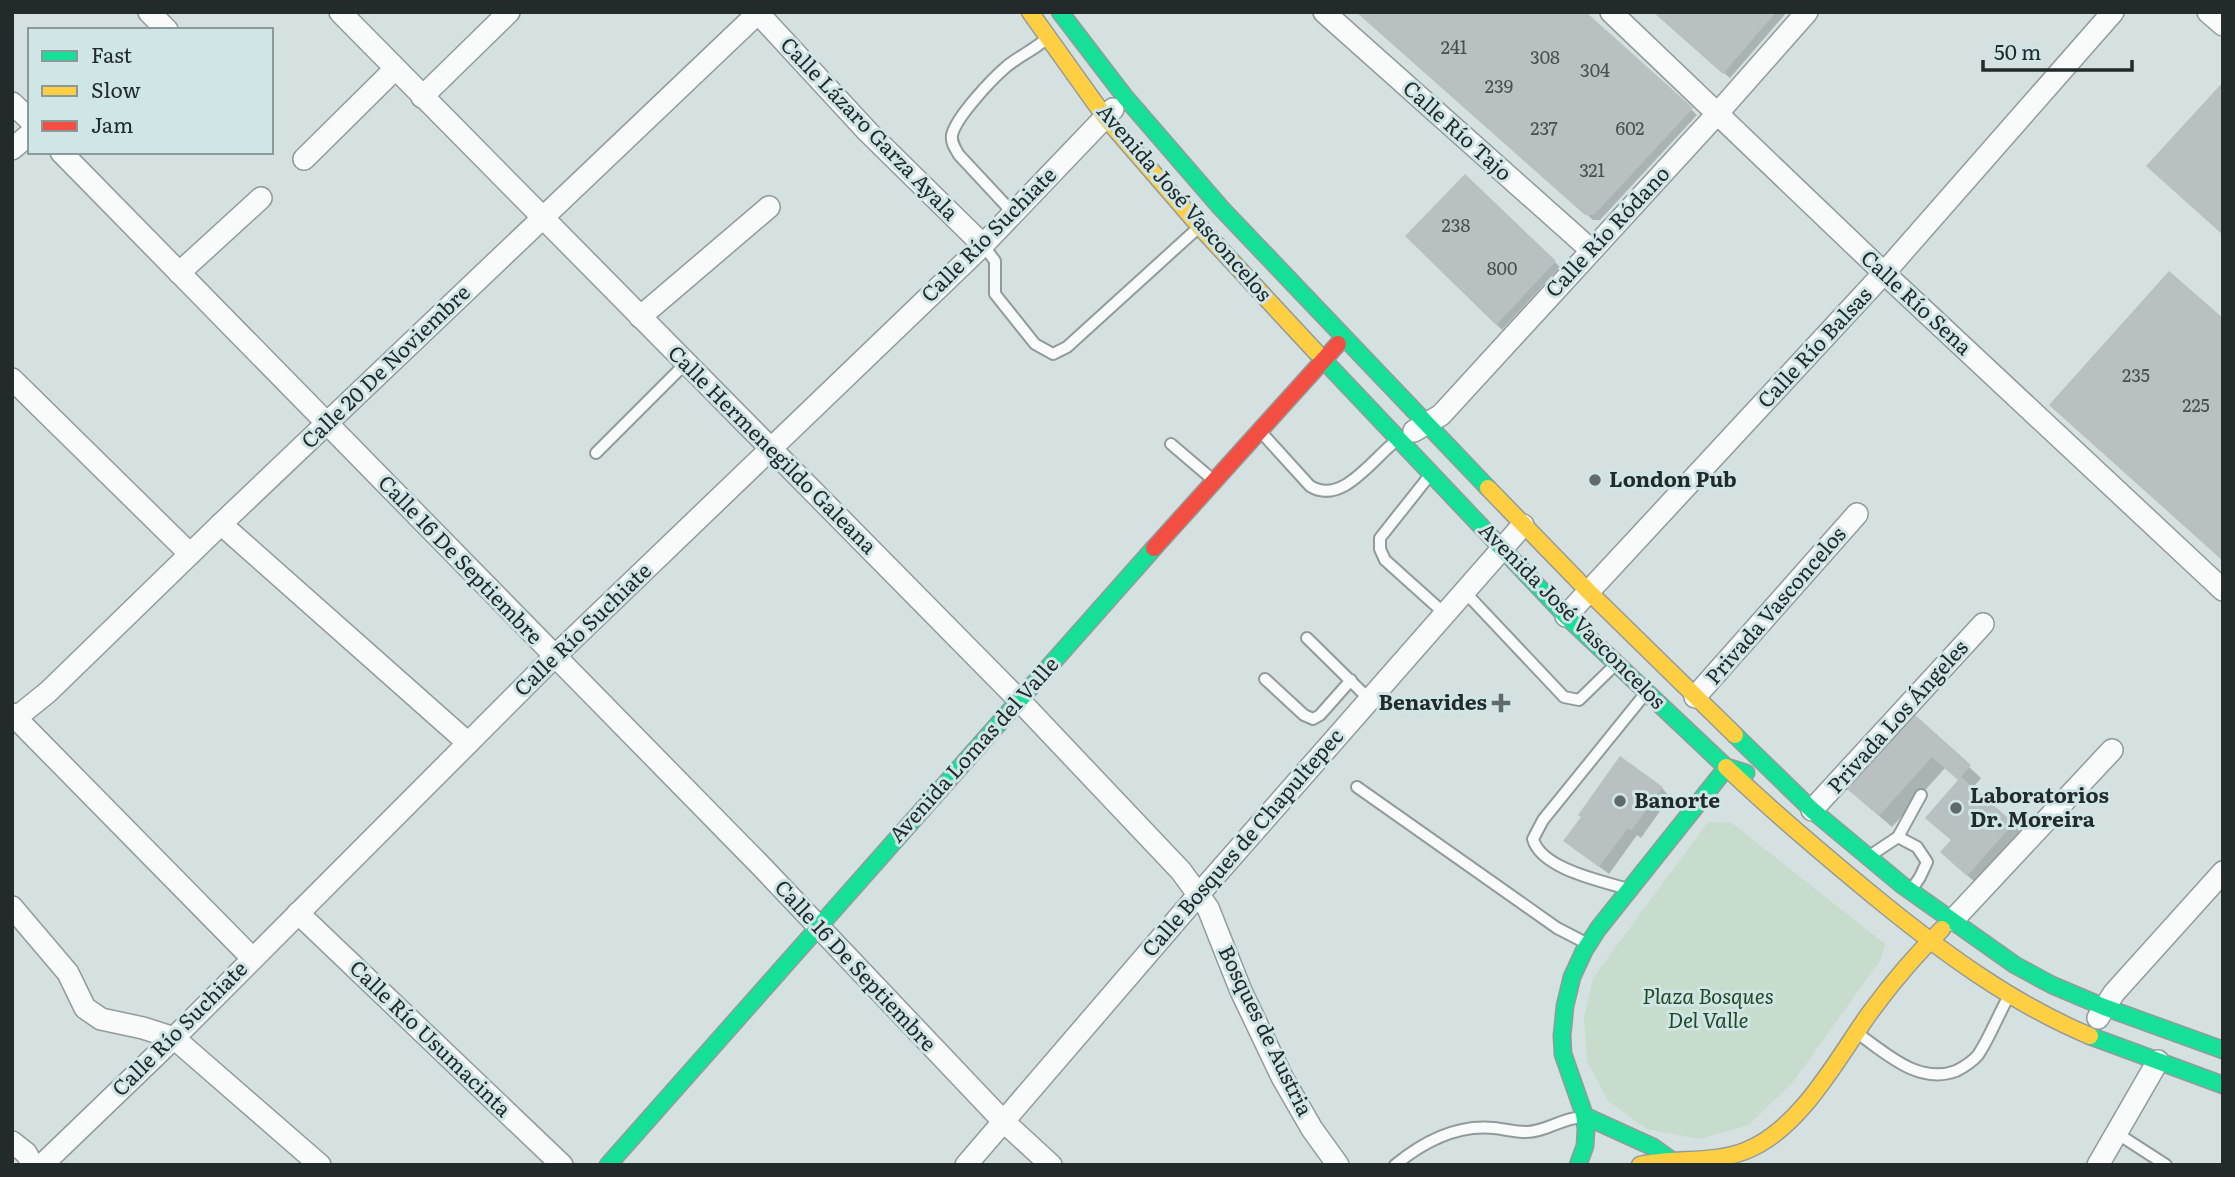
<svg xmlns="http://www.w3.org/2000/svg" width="2235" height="1177" font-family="Literata,serif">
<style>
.green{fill:#c8dcce}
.shadow{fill:#0003}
.building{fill:#b8c0c2}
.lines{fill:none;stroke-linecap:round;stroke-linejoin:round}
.lane-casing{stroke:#929b9b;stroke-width:14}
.street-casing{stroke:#929b9b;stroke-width:24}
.fast-casing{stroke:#929b9b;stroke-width:19}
.slow-casing{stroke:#929b9b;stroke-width:19}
.jam-casing{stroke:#929b9b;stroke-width:19}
.lane{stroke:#f9fafa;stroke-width:10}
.street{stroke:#f9fafa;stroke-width:21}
.fast{stroke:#16e098;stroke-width:16}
.slow{stroke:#ffcf43;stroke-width:16}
.jam{stroke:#f24e42;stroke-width:16}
.poi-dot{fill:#616a6b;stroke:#d0e5e6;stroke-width:2.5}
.labels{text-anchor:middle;stroke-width:6;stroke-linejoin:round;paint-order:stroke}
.number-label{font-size:18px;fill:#485051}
.street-label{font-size:21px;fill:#222a2b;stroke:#d0e5e6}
.poi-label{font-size:21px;font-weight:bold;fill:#222a2b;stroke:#d0e5e6;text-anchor:start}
.park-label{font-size:21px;font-style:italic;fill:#214a24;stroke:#d0e5e6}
</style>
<rect width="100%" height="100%" fill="#d5e0e1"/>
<polygon class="green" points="1708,822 1732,823 1885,944 1881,959 1793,1082 1749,1125 1699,1139 1647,1129 1608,1101 1587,1061 1584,1017 1593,978"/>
<g class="shadow">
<polygon points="1357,12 1585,12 1697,115 1600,220 1593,220"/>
<polygon points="1655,12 1787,12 1730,78"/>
<polygon points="1465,177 1560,267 1502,330 1407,236"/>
<polygon points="1914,716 1981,778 1972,789 2022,833 1977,884 1951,861 1960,781 1945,768 1892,827 1862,801"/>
<polygon points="1662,788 1670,797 1641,838 1637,835 1609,874 1566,841"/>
</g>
<g class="building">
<polygon points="1356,12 1586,12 1693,108 1594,215 1585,215"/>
<polygon points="1653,12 1776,12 1723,74"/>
<polygon points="2223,82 2223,235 2146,166"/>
<polygon points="1465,174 1556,261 1496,325 1405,236"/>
<polygon points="2169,271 2223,318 2223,561 2049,405"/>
<polygon points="1914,714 1971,765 1961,777 2014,823 1967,876 1940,852 1951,840 1925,818 1958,780 1932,757 1879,816 1847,789"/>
<polygon points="1620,756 1663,787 1631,831 1628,828 1599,867 1563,841 1581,817 1578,815"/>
</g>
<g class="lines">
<defs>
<g id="lane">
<path d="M1013 213 959 155C955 148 951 143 952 135 956 117 992 79 1006 67 1019 56 1034 50 1046 39"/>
<polyline points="983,245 995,261 995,294 1035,344 1053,354 1067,347 1198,228"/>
<path d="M1260 431 1310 486C1342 506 1372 459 1396 441"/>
<polyline points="1171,444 1212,479"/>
<polyline points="596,453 686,363"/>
<polyline points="1430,475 1380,538 1380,549 1385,560 1444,613"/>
<polyline points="1464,591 1564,697 1579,700 1615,665"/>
<polyline points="1307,638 1369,699"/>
<polyline points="1265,679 1304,715 1313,719 1320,715 1351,680"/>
<polyline points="1357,787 1557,928 1586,943"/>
<polyline points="1898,837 1921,795"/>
<polyline points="1871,855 1898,837 1917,847 1927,862 1920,877 1912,889"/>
<path d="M1628 889C1602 881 1541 869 1533 839L1543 820 1645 694"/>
<path d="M1857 1033C1886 1053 1918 1085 1956 1071 1964 1067 1972 1062 1978 1055 1990 1037 1998 1015 2009 996"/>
<polyline points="2118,1134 2166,1165"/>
<path d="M1395 1165C1423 1142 1456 1124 1494 1128 1504 1129 1515 1132 1526 1132 1546 1132 1561 1118 1583 1117"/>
</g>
<g id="street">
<polyline points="149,12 167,30"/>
<polyline points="340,12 1019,700 1181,871 1208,908 1241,991 1282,1077 1312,1129 1338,1165"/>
<polyline points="757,12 868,132 983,245"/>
<polyline points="1324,12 1591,250"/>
<polyline points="1611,12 1884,273 2223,590"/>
<polyline points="2208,12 2223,25"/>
<polyline points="422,97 509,12"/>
<polyline points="12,103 30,120"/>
<polyline points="12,149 30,134"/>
<polyline points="61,152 763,868 1002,1120 1051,1165"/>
<polyline points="304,159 395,69"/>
<polyline points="179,273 261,198"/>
<polyline points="640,317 769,207"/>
<polyline points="12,379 190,554"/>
<polyline points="1414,431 1441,415 1717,114 1807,12"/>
<polyline points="221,524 468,743"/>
<polyline points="1566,616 1884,273 2113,12"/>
<polyline points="1695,697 1857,514"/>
<polyline points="12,714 252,958"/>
<polyline points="12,721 48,692 221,524 759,12"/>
<polyline points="1812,810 1983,624"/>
<polyline points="12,907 68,973 85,1008 101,1019 143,1028 174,1038 320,1165"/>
<polyline points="298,913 562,1165"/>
<polyline points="1953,920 2112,750"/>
<polyline points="2098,1018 2114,993 2223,872"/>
<polyline points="12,1142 26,1153 33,1165"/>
<polyline points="42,1165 174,1038 555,656 983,245 1113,109"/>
<polyline points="966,1165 1199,894 1523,525"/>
<polyline points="2098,1165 2158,1061"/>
</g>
<g id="fast">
<polyline points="1060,12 1125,97 1221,208 1488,488"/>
<polyline points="1316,352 1566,616 1726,767"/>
<polyline points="1735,735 1812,810 1902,885 2015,965 2052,985 2104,1007 2223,1050"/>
<polyline points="2090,1036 2223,1085"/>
<polyline points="1587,1117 1653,1147 1671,1160"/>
<polyline points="608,1165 1154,548"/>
<polyline points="1578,1165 1585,1146 1586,1129 1584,1114 1563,1054 1562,1036 1565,1006 1572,977 1584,951 1598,929 1727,767 1746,773"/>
</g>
<g id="slow">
<polyline points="1030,12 1105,117 1200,227 1316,352"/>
<polyline points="1488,488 1589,592 1735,735"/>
<path d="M1726 767C1774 813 1824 855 1875 897 1941 951 2011 1003 2090 1036"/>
<path d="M1640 1165C1674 1157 1712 1164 1745 1151 1800 1130 1837 1059 1869 1014 1891 984 1915 955 1942 929"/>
</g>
<polyline id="jam" points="1154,548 1338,344"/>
</defs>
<use href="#lane" class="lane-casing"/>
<use href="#street" class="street-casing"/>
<use href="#fast" class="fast-casing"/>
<use href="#slow" class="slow-casing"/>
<use href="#jam" class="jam-casing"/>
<use href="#lane" class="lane"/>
<use href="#street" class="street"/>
<use href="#fast" class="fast"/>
<use href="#slow" class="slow"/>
<use href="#jam" class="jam"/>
</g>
<g class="poi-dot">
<circle cx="1595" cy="480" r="7"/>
<path d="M1497.5 692.5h7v7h7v7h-7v7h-7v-7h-7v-7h7z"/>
<circle cx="1620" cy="801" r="7"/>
<circle cx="1956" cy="808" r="7"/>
</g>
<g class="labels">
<g class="number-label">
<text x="1454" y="54">241</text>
<text x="1545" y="64">308</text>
<text x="1595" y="77">304</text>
<text x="1499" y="93">239</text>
<text x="1544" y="135">237</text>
<text x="1630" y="135">602</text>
<text x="1592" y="177">321</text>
<text x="1456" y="232">238</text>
<text x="1502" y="275">800</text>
<text x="2136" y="382">235</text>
<text x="2196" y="412">225</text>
</g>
<g class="street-label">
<text transform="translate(869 129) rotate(46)" y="7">Calle Lázaro Garza Ayala</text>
<text transform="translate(1457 131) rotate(42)" y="7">Calle Río Tajo</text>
<text transform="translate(1184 203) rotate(49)" y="7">Avenida José Vasconcelos</text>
<text transform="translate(1608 232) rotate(-47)" y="7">Calle Río Ródano</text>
<text transform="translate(989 235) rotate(-45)" y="7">Calle Río Suchiate</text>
<text transform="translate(1916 303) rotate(43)" y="7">Calle Río Sena</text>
<text transform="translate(1815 348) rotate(-47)" y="7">Calle Río Balsas</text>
<text transform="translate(386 367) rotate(-44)" y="7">Calle 20 De Noviembre</text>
<text transform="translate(772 450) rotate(45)" y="7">Calle Hermenegildo Galeana</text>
<text transform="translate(460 560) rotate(46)" y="7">Calle 16 De Septiembre</text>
<text transform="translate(1776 606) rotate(-49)" y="7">Privada Vasconcelos</text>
<text transform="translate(1572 616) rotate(45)" y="7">Avenida José Vasconcelos</text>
<text transform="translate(583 630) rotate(-44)" y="7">Calle Río Suchiate</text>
<text transform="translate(1898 717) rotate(-48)" y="7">Privada Los Ángeles</text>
<text transform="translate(974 750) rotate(-48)" y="7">Avenida Lomas del Valle</text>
<text transform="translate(1243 843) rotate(-49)" y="7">Calle Bosques de Chapultepec</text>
<text transform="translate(855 966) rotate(47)" y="7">Calle 16 De Septiembre</text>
<text transform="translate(180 1029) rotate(-45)" y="7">Calle Río Suchiate</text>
<text transform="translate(1265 1031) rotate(64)" y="7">Bosques de Austria</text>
<text transform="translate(430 1039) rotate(44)" y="7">Calle Río Usumacinta</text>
</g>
<g class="poi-label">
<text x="1609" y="487">London Pub</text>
<text x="1487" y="710" text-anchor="end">Benavides</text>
<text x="1970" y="803">Laboratorios<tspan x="1970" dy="24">Dr. Moreira</tspan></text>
<text x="1634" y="808">Banorte</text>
</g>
<g class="park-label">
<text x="1708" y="1004">Plaza Bosques<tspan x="1708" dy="24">Del Valle</tspan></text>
</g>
</g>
<rect width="2235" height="1177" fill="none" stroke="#222a2b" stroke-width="28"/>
<rect x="28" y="28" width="245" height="126" fill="#d0e5e6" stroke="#8a9a9b" stroke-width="2"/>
<rect x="42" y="51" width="35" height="10" fill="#16e098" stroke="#8a9a9b" stroke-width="2"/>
<text x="91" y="63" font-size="21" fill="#222a2b">Fast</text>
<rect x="42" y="86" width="35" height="10" fill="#ffcf43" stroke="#8a9a9b" stroke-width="2"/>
<text x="91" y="98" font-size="21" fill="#222a2b">Slow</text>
<rect x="42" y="121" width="35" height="10" fill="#f24e42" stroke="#8a9a9b" stroke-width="2"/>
<text x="91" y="133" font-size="21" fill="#222a2b">Jam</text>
<path d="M1983 60v10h149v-10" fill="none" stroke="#222a2b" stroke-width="3.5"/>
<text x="1994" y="60" font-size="21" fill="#222a2b" stroke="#d0e5e6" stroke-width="5" paint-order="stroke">50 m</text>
</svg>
